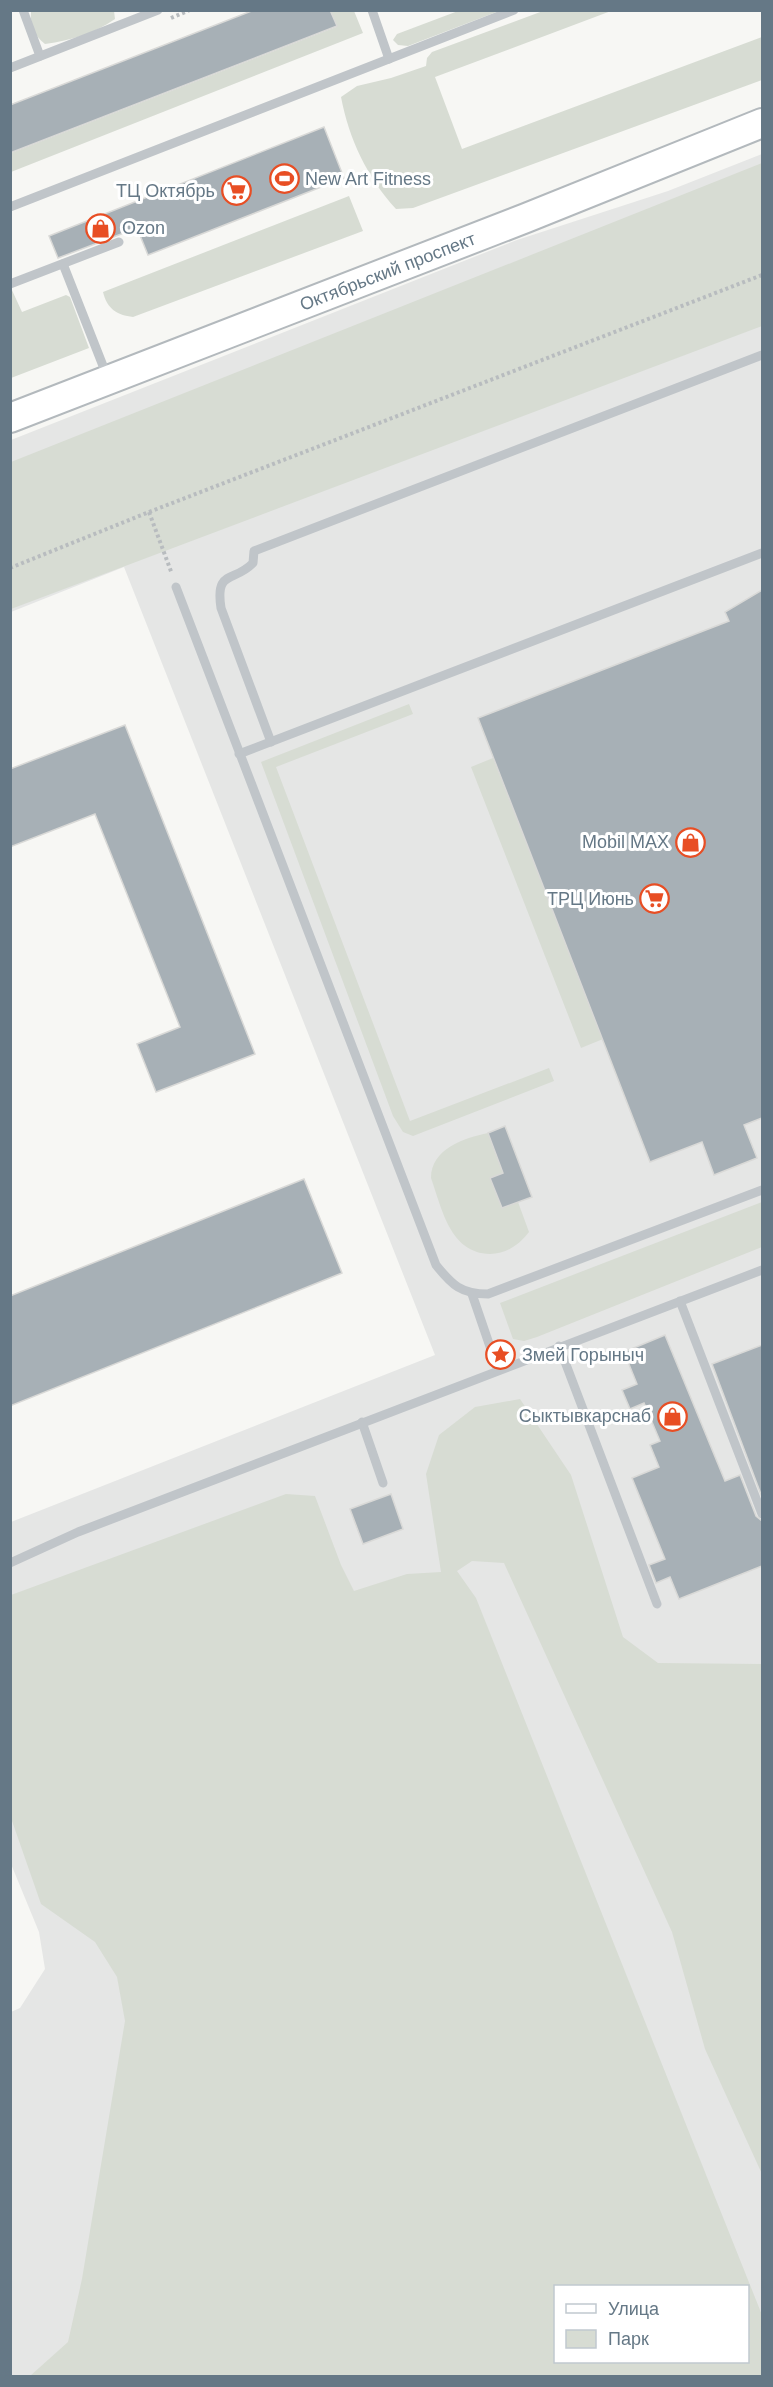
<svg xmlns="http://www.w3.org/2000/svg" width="773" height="2387" font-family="Arial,sans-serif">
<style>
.built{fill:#e5e6e5;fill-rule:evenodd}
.green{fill:#d7dcd3;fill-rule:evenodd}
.building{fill:#a7b0b6;stroke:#d9d9d7;stroke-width:1.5}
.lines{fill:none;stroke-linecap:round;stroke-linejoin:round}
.primary-casing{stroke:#b3b9bd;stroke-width:32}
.path{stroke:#b8bcbf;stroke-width:4;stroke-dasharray:3 3;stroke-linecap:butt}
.service{stroke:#c0c5c9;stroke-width:9}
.primary{stroke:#fff;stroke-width:28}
.labels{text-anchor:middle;stroke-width:6;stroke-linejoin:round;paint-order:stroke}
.poi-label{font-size:18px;fill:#657886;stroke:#fff;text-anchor:end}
.street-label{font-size:18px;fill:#657886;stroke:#fff}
</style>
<rect width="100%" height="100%" fill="#f7f7f4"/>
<path class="built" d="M762 154V2376H11V2012L20 2008 45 1969 39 1932 11 1864V1522L435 1355 124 567 11 612V440L517 240 668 191ZM556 2286H748V2362H556Z"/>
<g class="green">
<path d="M34 11H114L115 19C93 34 72 40 45 44 34 35 30 27 31 12Z"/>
<polygon points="330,11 354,11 363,33 11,172 11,153 336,27"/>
<polygon points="458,11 499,11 408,46 398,45 393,40 397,34"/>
<path d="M543 11H611L435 77 462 149 762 37V80L413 208 396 209C367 177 349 139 341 97L357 86 391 78 426 66 427 58 432 52Z"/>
<polygon points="762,163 762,326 11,609 11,462"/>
<path d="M349 196 363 231 133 317C117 315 107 309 103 292Z"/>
<polygon points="11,288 22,312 66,295 70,297 89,348 11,378"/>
<polygon points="409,704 413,714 276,767 410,1121 549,1068 554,1081 413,1136 403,1132 393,1116 261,762"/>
<polygon points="493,758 603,1039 581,1048 471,767"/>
<path d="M488 1133 503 1173 490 1178 502 1208 518 1202 529 1232C519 1245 506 1254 490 1254 450 1253 442 1209 431 1178 431 1149 464 1138 488 1133Z"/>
<polygon points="762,1202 762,1247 537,1337 524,1341 513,1339 500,1303"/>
<path d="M520 1399 571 1475 623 1637 658 1663 762 1664V2174L705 2049 672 1932 504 1563 472 1561 457 1571 476 1598 762 2315V2376H30L68 2342 82 2279 125 2021 117 1977 95 1942 41 1904 11 1818V1595L286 1494 315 1496 341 1565 354 1591 407 1574 441 1572 426 1474 439 1435 475 1407ZM556 2286H748V2362H556Z"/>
</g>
<g class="building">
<polygon points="254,10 330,10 337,26 10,153 10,105"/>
<polygon points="324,127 344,178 148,255 137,228 58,258 49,236"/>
<polygon points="762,590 762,1118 744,1125 757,1158 714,1175 702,1142 650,1162 478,718 729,621 725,612"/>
<polygon points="125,725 255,1054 156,1092 137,1044 180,1027 95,814 10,847 10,769"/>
<polygon points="505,1126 532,1197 502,1208 490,1178 503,1173 488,1133"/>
<polygon points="304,1179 342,1273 10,1406 10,1296"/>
<polygon points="665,1335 725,1481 740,1475 756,1516 762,1521 762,1566 679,1599 670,1577 656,1583 649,1565 665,1559 632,1478 659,1467 650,1445 660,1441 644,1403 630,1409 622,1390 637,1384 624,1352"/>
<polygon points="762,1345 762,1497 712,1364"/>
<polygon points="391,1494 403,1529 363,1544 350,1509"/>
</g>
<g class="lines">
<defs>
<g id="primary">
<path id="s1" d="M10 418 526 218 762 123"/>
</g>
</defs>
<use href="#primary" class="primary-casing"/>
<g class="path">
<polyline points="171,18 190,10"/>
<polyline points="149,512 762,275"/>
<polyline points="10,568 149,512 172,574"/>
</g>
<g class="service">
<polyline points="23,10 40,56"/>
<polyline points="372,10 389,59"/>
<polyline points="10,68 158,10"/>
<polyline points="10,207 514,10"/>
<polyline points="63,264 107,376"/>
<polyline points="10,284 119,242"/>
<path d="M176 587 436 1265C452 1285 461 1294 488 1294L762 1190"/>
<path d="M271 742 221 608C215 569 234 583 253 563L254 551 762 355"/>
<polyline points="239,754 762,553"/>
<polyline points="472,1294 498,1370"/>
<polyline points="680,1301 762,1514"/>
<polyline points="559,1346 657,1604"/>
<polyline points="362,1422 383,1483"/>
<polyline points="10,1563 78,1532 762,1270"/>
</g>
<use href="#primary" class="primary"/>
</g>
<defs>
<symbol id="stadium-ring" viewBox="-11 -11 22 22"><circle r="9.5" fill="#fff" stroke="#e84e24" stroke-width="1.5"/><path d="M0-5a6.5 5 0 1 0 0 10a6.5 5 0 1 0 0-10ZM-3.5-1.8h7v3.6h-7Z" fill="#e84e24"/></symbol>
<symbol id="supermarket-ring" viewBox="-11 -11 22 22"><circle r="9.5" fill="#fff" stroke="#e84e24" stroke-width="1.5"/><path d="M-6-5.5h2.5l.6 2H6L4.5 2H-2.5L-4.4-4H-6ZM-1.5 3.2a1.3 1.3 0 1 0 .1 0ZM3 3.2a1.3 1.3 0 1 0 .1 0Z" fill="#e84e24"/></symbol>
<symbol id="shop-ring" viewBox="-11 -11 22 22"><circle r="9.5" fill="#fff" stroke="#e84e24" stroke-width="1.5"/><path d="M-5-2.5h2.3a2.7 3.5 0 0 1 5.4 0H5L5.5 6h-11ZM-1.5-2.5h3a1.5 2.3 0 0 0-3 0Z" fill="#e84e24"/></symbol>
<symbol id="sight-ring" viewBox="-11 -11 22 22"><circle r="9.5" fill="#fff" stroke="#e84e24" stroke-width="1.5"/><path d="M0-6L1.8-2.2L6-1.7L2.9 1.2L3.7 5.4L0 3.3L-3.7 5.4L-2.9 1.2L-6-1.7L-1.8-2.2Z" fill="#e84e24"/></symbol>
</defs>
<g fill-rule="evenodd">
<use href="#stadium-ring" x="268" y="162" width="33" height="33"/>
<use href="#supermarket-ring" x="220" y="174" width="33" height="33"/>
<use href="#shop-ring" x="84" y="212" width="33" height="33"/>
<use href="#shop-ring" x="674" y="826" width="33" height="33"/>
<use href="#supermarket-ring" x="638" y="882" width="33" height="33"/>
<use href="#sight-ring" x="484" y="1338" width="33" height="33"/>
<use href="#shop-ring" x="656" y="1400" width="33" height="33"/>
</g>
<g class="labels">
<g class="poi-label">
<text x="305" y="185" text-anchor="start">New Art Fitness</text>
<text x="215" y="197">ТЦ Октябрь</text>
<text x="122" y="234" text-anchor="start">Ozon</text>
<text x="669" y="848">Mobil MAX</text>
<text x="634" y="905">ТРЦ Июнь</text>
<text x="522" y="1361" text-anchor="start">Змей Горыныч</text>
<text x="651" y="1422">Сыктывкарснаб</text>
</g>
<g class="street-label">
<text dy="6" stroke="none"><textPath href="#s1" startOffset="405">Октябрьский проспект</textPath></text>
</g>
</g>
<rect width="773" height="2387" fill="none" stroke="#657886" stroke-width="24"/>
<rect x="554" y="2285" width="195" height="78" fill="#ffffff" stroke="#c1c9cf" stroke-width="1.5"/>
<rect x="566" y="2304" width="30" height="9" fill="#ffffff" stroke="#c1c9cf" stroke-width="1.5"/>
<text x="608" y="2315" font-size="18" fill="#657886">Улица</text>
<rect x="566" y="2330" width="30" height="18" fill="#d7dcd3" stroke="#c1c9cf" stroke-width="1.5"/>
<text x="608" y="2345" font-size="18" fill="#657886">Парк</text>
</svg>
